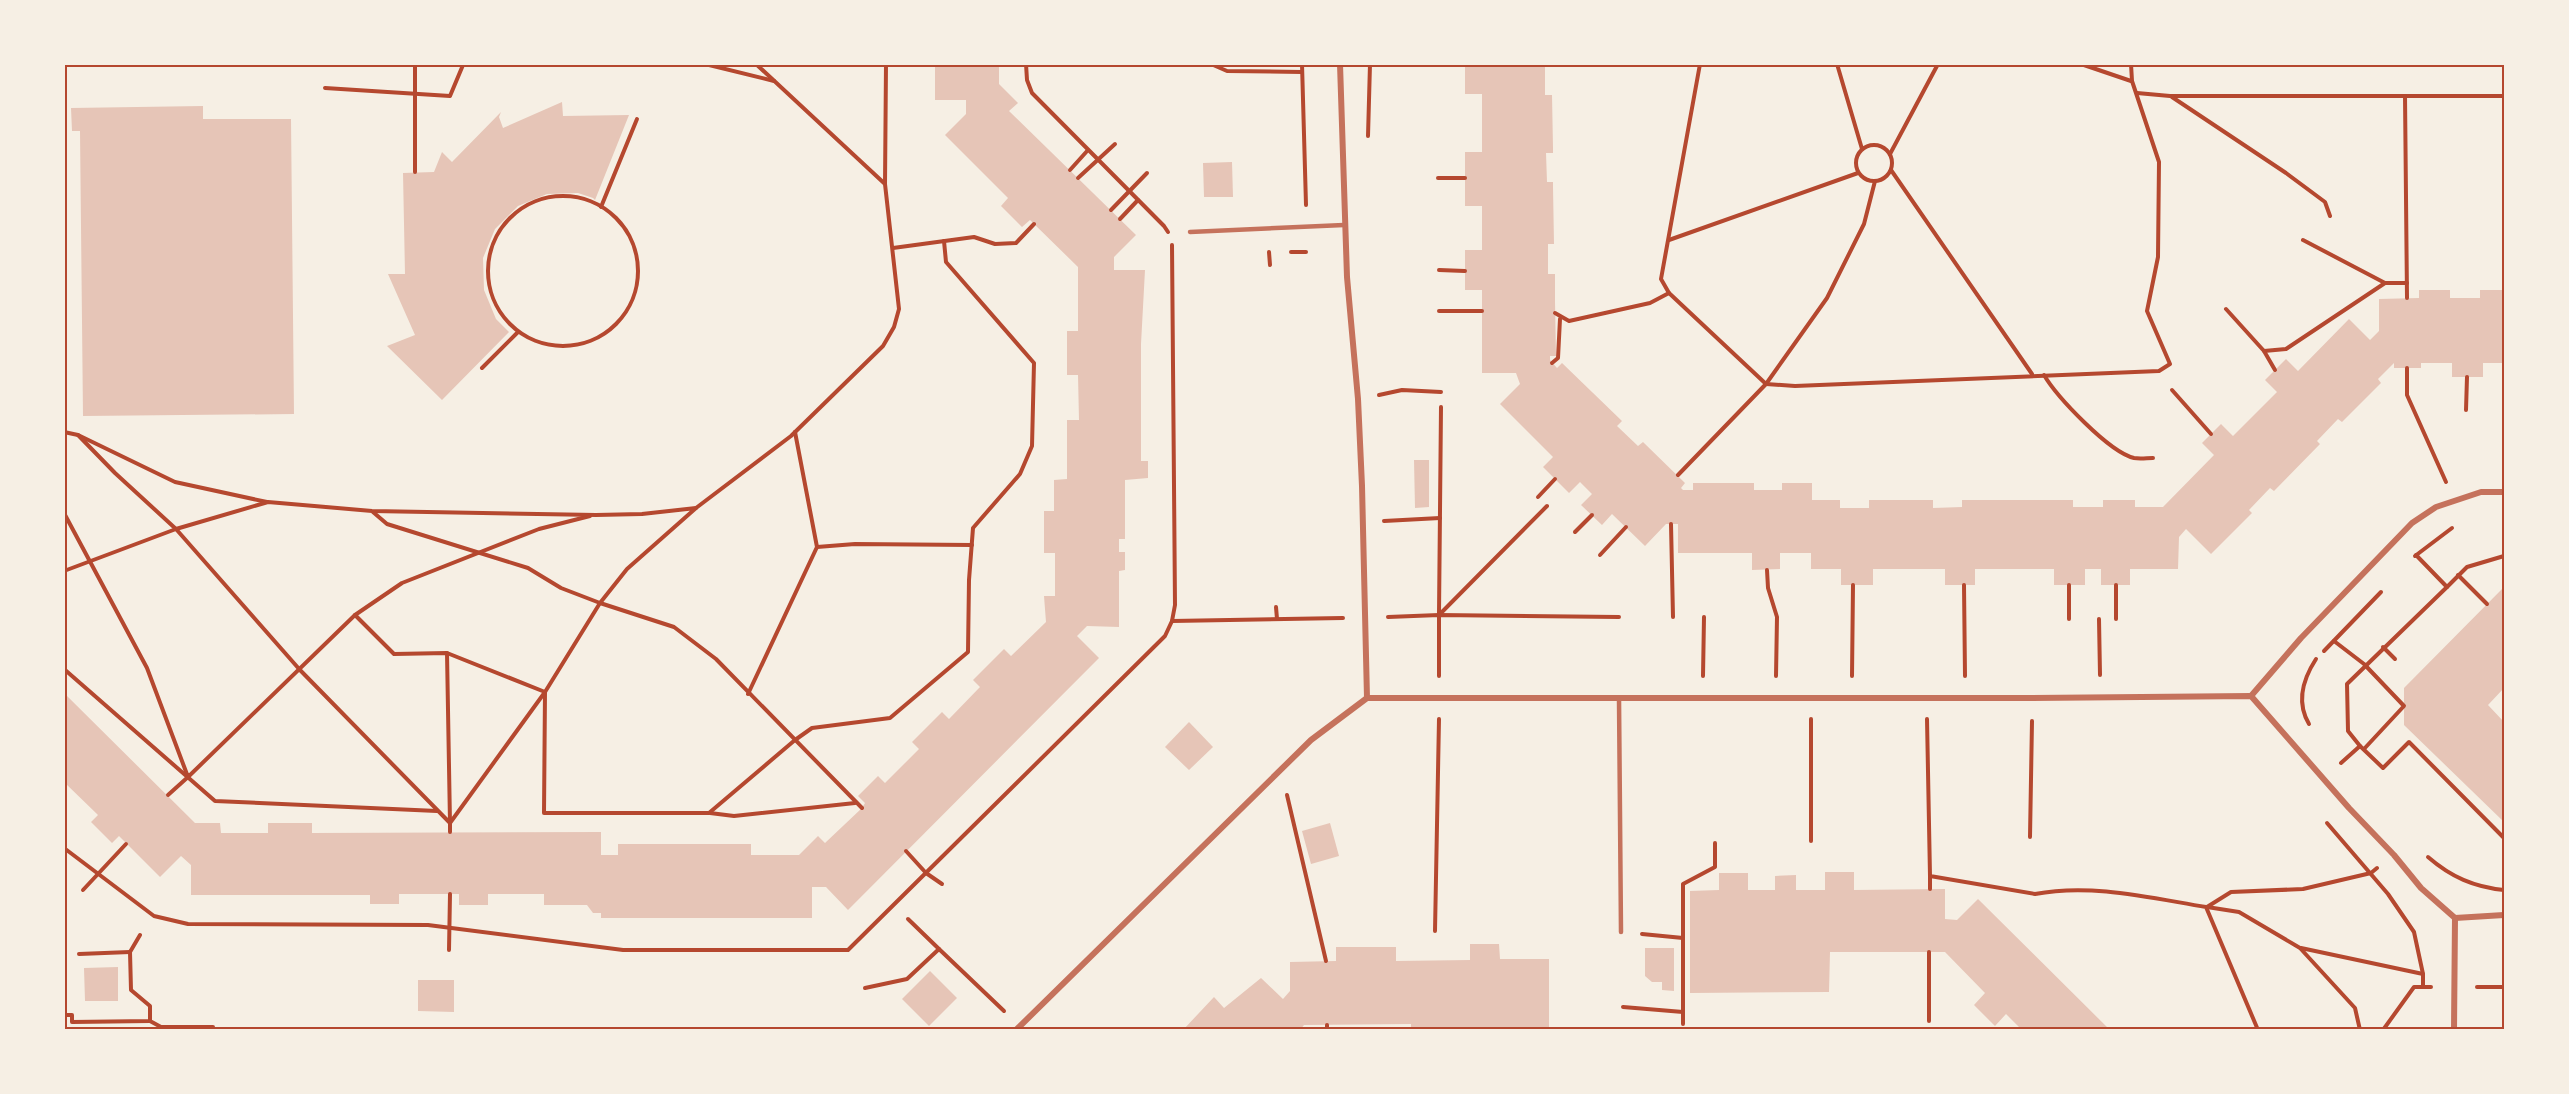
<svg xmlns="http://www.w3.org/2000/svg" width="2569" height="1094" font-family="Arial,sans-serif">
<style>
.building{fill:#e6c5b7}
.lines{fill:none;stroke-linecap:round;stroke-linejoin:round}
.path{stroke:#b5482f;stroke-width:4}
.service{stroke:#c5725c;stroke-width:4.5}
.minor{stroke:#c5725c;stroke-width:6}
.neatline{fill:none;stroke:#b5482f;stroke-width:2}
</style>
<rect width="100%" height="100%" fill="#f6efe4"/>
<g class="building">
<polygon points="935,64 999,64 999,84 1018,103 1009,111 1136,235 1114,257 1114,270 1145,270 1141,344 1141,461 1148,461 1148,478 1125,480 1125,539 1119,539 1119,552 1125,552 1125,570 1119,571 1119,627 1087,626 1077,636 1099,658 848,910 826,887 812,887 812,918 601,918 601,913 593,913 587,905 544,905 544,894 488,894 488,905 459,905 459,894 399,894 399,904 370,904 370,895 191,895 191,865 181,856 160,877 119,836 112,843 91,822 98,815 64,782 64,693 195,823 220,823 221,833 268,833 268,823 312,823 312,833 601,832 601,855 618,855 618,844 751,844 751,855 799,855 818,836 825,843 862,808 865,803 858,796 878,776 885,783 919,749 912,742 942,712 949,719 980,687 973,680 1004,649 1011,656 1046,622 1044,596 1055,596 1055,553 1044,553 1044,511 1054,511 1054,480 1067,479 1067,420 1079,420 1078,375 1067,375 1067,331 1078,331 1078,267 1030,220 1022,227 1001,206 1008,198 945,135 966,114 966,100 935,100"/>
<polygon points="1465,64 1545,64 1545,95 1552,95 1553,148 1553,153 1546,153 1547,182 1553,182 1553,187 1554,244 1548,244 1548,274 1555,274 1555,302 1556,356 1550,356 1550,360 1557,368 1562,363 1622,421 1617,426 1638,446 1643,442 1685,483 1681,488 1683,490 1693,490 1693,483 1754,483 1754,490 1782,490 1782,483 1812,483 1812,500 1840,500 1840,508 1869,508 1869,500 1933,500 1933,508 1962,507 1962,500 2073,500 2073,507 2103,507 2103,500 2135,500 2135,507 2163,507 2214,455 2202,443 2221,424 2233,436 2277,392 2265,380 2286,359 2298,371 2349,319 2370,340 2379,331 2379,299 2419,298 2419,290 2450,290 2450,298 2480,298 2480,290 2504,290 2504,363 2483,363 2483,377 2452,377 2452,363 2421,363 2421,368 2394,368 2394,363 2378,379 2381,383 2342,422 2338,419 2317,441 2320,444 2274,491 2270,488 2249,510 2252,513 2211,554 2186,529 2179,537 2178,569 2130,569 2130,585 2101,585 2101,569 2085,569 2085,585 2054,585 2054,569 1975,569 1975,585 1945,585 1945,569 1873,569 1873,585 1841,585 1841,569 1811,569 1811,553 1780,553 1780,569 1752,570 1752,553 1678,553 1678,524 1666,524 1645,546 1612,514 1602,525 1581,505 1592,494 1580,482 1569,493 1543,467 1553,457 1500,404 1520,384 1516,373 1482,373 1482,290 1465,290 1465,250 1482,250 1482,206 1465,206 1465,152 1482,152 1482,94 1465,94"/>
<polygon points="562,102 563,116 629,115 595,200 593,198 578,193 547,194 518,206 495,229 483,258 484,290 496,319 509,332 442,400 387,346 415,335 388,274 405,274 403,173 434,172 442,152 452,162 501,112 499,117 503,128"/>
<polygon points="203,106 203,119 291,119 294,414 83,416 80,131 72,131 71,108"/>
<polygon points="1232,162 1233,197 1204,197 1203,163"/>
<polygon points="1414,460 1429,460 1429,507 1415,508"/>
<polygon points="2504,587 2504,688 2488,705 2504,722 2504,822 2404,725 2404,688"/>
<polygon points="1189,722 1213,747 1189,770 1165,747"/>
<polygon points="1330,823 1339,856 1311,864 1302,831"/>
<polygon points="1825,872 1854,872 1854,890 1945,889 1945,919 1957,920 1978,899 2110,1030 2022,1030 2006,1014 1995,1026 1974,1005 1985,993 1945,952 1830,952 1829,992 1690,993 1690,891 1719,890 1719,873 1748,873 1748,890 1775,890 1775,876 1796,875 1796,890 1825,890"/>
<polygon points="1470,944 1499,944 1500,959 1549,959 1549,1030 1411,1030 1411,1024 1304,1025 1300,1030 1183,1030 1214,997 1224,1008 1261,978 1283,999 1290,991 1290,962 1336,961 1336,947 1396,947 1396,961 1470,960"/>
<polygon points="1645,948 1674,948 1674,991 1662,990 1662,982 1652,982 1645,976"/>
<polygon points="118,967 118,1001 85,1001 84,968"/>
<polygon points="930,971 957,998 929,1026 902,999"/>
<polygon points="418,980 454,980 454,1012 418,1011"/>
</g>
<g class="lines">
<g class="path">
<polyline points="415,64 415,172"/>
<polyline points="445,64 514,64"/>
<polyline points="705,64 774,81"/>
<polyline points="1026,64 1027,80 1032,93 1164,226 1168,232"/>
<polyline points="1211,64 1227,71 1302,72"/>
<polyline points="1302,64 1306,205"/>
<polyline points="1700,64 1661,279 1669,293 1766,384 1795,386 2159,371 2170,364 2147,311 2158,257 2159,162 2132,81 2131,64"/>
<polyline points="1837,64 1862,149"/>
<polyline points="2081,64 2131,81"/>
<polyline points="325,88 450,96 463,65"/>
<polyline points="2137,93 2170,96 2504,96"/>
<polyline points="2405,96 2407,298"/>
<polyline points="2172,97 2286,173 2325,202 2330,216"/>
<polyline points="1368,136 1370,64"/>
<circle cx="1874" cy="163" r="18"/>
<polyline points="1890,154 1938,64"/>
<polyline points="1070,170 1088,150"/>
<polyline points="1891,170 2032,374"/>
<polyline points="1078,178 1115,144"/>
<polyline points="1438,178 1465,178"/>
<polyline points="885,184 886,64"/>
<circle cx="563" cy="271" r="75"/>
<polyline points="601,207 637,119"/>
<polyline points="1111,210 1147,173"/>
<polyline points="1120,219 1138,200"/>
<polyline points="1669,240 1858,173"/>
<polyline points="2303,240 2385,283 2407,283"/>
<polyline points="893,248 974,237 995,244 1016,243 1034,224"/>
<polyline points="1269,252 1270,265"/>
<polyline points="1291,252 1306,252"/>
<polyline points="1439,270 1465,271"/>
<polyline points="2226,309 2264,351 2286,349 2385,283"/>
<polyline points="1439,311 1482,311"/>
<polyline points="1555,313 1569,321 1650,303 1669,293"/>
<polyline points="2264,351 2275,370"/>
<polyline points="1552,363 1558,358 1560,319"/>
<polyline points="482,368 518,332"/>
<polyline points="2407,368 2407,395 2446,482"/>
<path d="M2044 375C2057 397 2109 452 2134 458 2140 459 2147 458 2153 458"/>
<polyline points="2172,390 2211,434"/>
<polyline points="1379,395 1402,390 1441,392"/>
<polyline points="2466,410 2467,377"/>
<polyline points="64,432 78,435 175,482 267,502"/>
<polyline points="78,435 115,473 176,529 300,670 450,823 447,653 394,654 355,615"/>
<polyline points="1678,475 1766,384 1827,298 1864,224 1875,181"/>
<polyline points="1538,497 1555,479"/>
<polyline points="696,508 791,436 883,346 894,327 899,309 885,184 756,64"/>
<polyline points="373,512 387,524 528,568 561,588 600,603 674,627 716,659 862,808"/>
<polyline points="64,513 147,668 188,777 355,615 402,583 539,529 590,516"/>
<polyline points="1384,521 1440,518"/>
<polyline points="1671,524 1673,617"/>
<polyline points="1575,532 1592,515"/>
<polyline points="817,547 855,544 972,545"/>
<polyline points="1600,555 1626,527"/>
<polyline points="2415,556 2452,528"/>
<polyline points="1767,570 1768,588 1777,617 1776,676"/>
<polyline points="64,571 176,529 268,502 372,511 596,515 642,514 696,508 627,569 600,603 545,692 544,813 709,813 795,740 812,728 890,718 968,652 969,580 973,528 1020,474 1032,446 1034,363 946,262 944,241"/>
<polyline points="2458,575 2487,604"/>
<polyline points="1964,585 1965,676"/>
<polyline points="2069,585 2069,619"/>
<polyline points="2116,585 2116,619"/>
<polyline points="2447,587 2467,567 2504,556"/>
<polyline points="1276,607 1277,619"/>
<polyline points="1439,614 1441,407"/>
<polyline points="1388,617 1439,615 1619,617"/>
<polyline points="2099,619 2100,675"/>
<polyline points="1172,621 1343,618"/>
<polyline points="2334,641 2364,664 2404,706 2364,749"/>
<polyline points="2383,647 2395,659"/>
<polyline points="2324,651 2381,592"/>
<polyline points="447,653 545,692 450,823 450,832"/>
<polyline points="64,669 215,801 437,811"/>
<polyline points="1439,676 1439,615 1547,506"/>
<polyline points="1703,676 1704,617"/>
<polyline points="1852,676 1853,585"/>
<polyline points="748,694 817,547 795,432"/>
<path d="M1927 719 1930 876 2035 894C2091 883 2151 898 2206 907L2258 1030"/>
<path d="M2309 724C2296 702 2303 679 2316 659"/>
<polyline points="2360,746 2348,731 2347,684 2447,587 2416,555"/>
<polyline points="2341,763 2360,746 2383,768 2409,742 2504,838"/>
<polyline points="168,795 188,777"/>
<polyline points="1287,795 1326,961"/>
<polyline points="710,813 734,816 855,803"/>
<polyline points="2327,823 2388,894 2414,932 2423,974"/>
<polyline points="2030,837 2032,721"/>
<polyline points="1811,841 1811,719"/>
<polyline points="64,848 154,916 188,924 428,925 623,950 848,950 1165,636 1172,621 1175,605 1172,245"/>
<polyline points="906,851 926,873 942,884"/>
<path d="M2428 857C2451 877 2474 887 2504 890"/>
<polyline points="1930,876 1930,889"/>
<polyline points="83,890 126,844"/>
<polyline points="2207,907 2239,912 2300,948 2355,1008 2360,1030"/>
<polyline points="2207,907 2231,892 2303,889 2371,873 2377,868"/>
<polyline points="908,919 939,949"/>
<polyline points="1435,931 1439,719"/>
<polyline points="1642,934 1683,938"/>
<polyline points="2301,948 2423,974 2423,987"/>
<polyline points="449,950 450,894"/>
<polyline points="1929,952 1929,1021"/>
<polyline points="79,954 130,952"/>
<polyline points="2477,987 2504,987"/>
<polyline points="865,988 907,979 939,949 1004,1011"/>
<polyline points="1623,1007 1683,1012"/>
<polyline points="64,1015 72,1015 72,1022 150,1021 150,1006 131,990 130,952 140,935"/>
<polyline points="150,1021 161,1027 213,1027"/>
<polyline points="1683,1024 1683,884 1715,867 1715,843"/>
<polyline points="1327,1025 1327,1030"/>
<polyline points="2383,1030 2414,987 2431,987"/>
</g>
<g class="service">
<polyline points="1190,232 1344,225"/>
<polyline points="1619,698 1621,932"/>
</g>
<g class="minor">
<polyline points="1340,64 1347,277 1358,399 1362,486 1367,698"/>
<polyline points="2251,696 2301,638 2412,523 2436,507 2481,492 2504,492"/>
<polyline points="1016,1030 1311,740 1367,698 2032,698 2251,696 2349,808 2394,855 2421,888 2455,918 2504,915"/>
<polyline points="2454,1030 2455,918"/>
</g>
</g>
<rect width="2569" height="1094" fill="none" stroke="#f6efe4" stroke-width="132"/>
<rect x="66" y="66" width="2437" height="962" class="neatline"/>
</svg>
